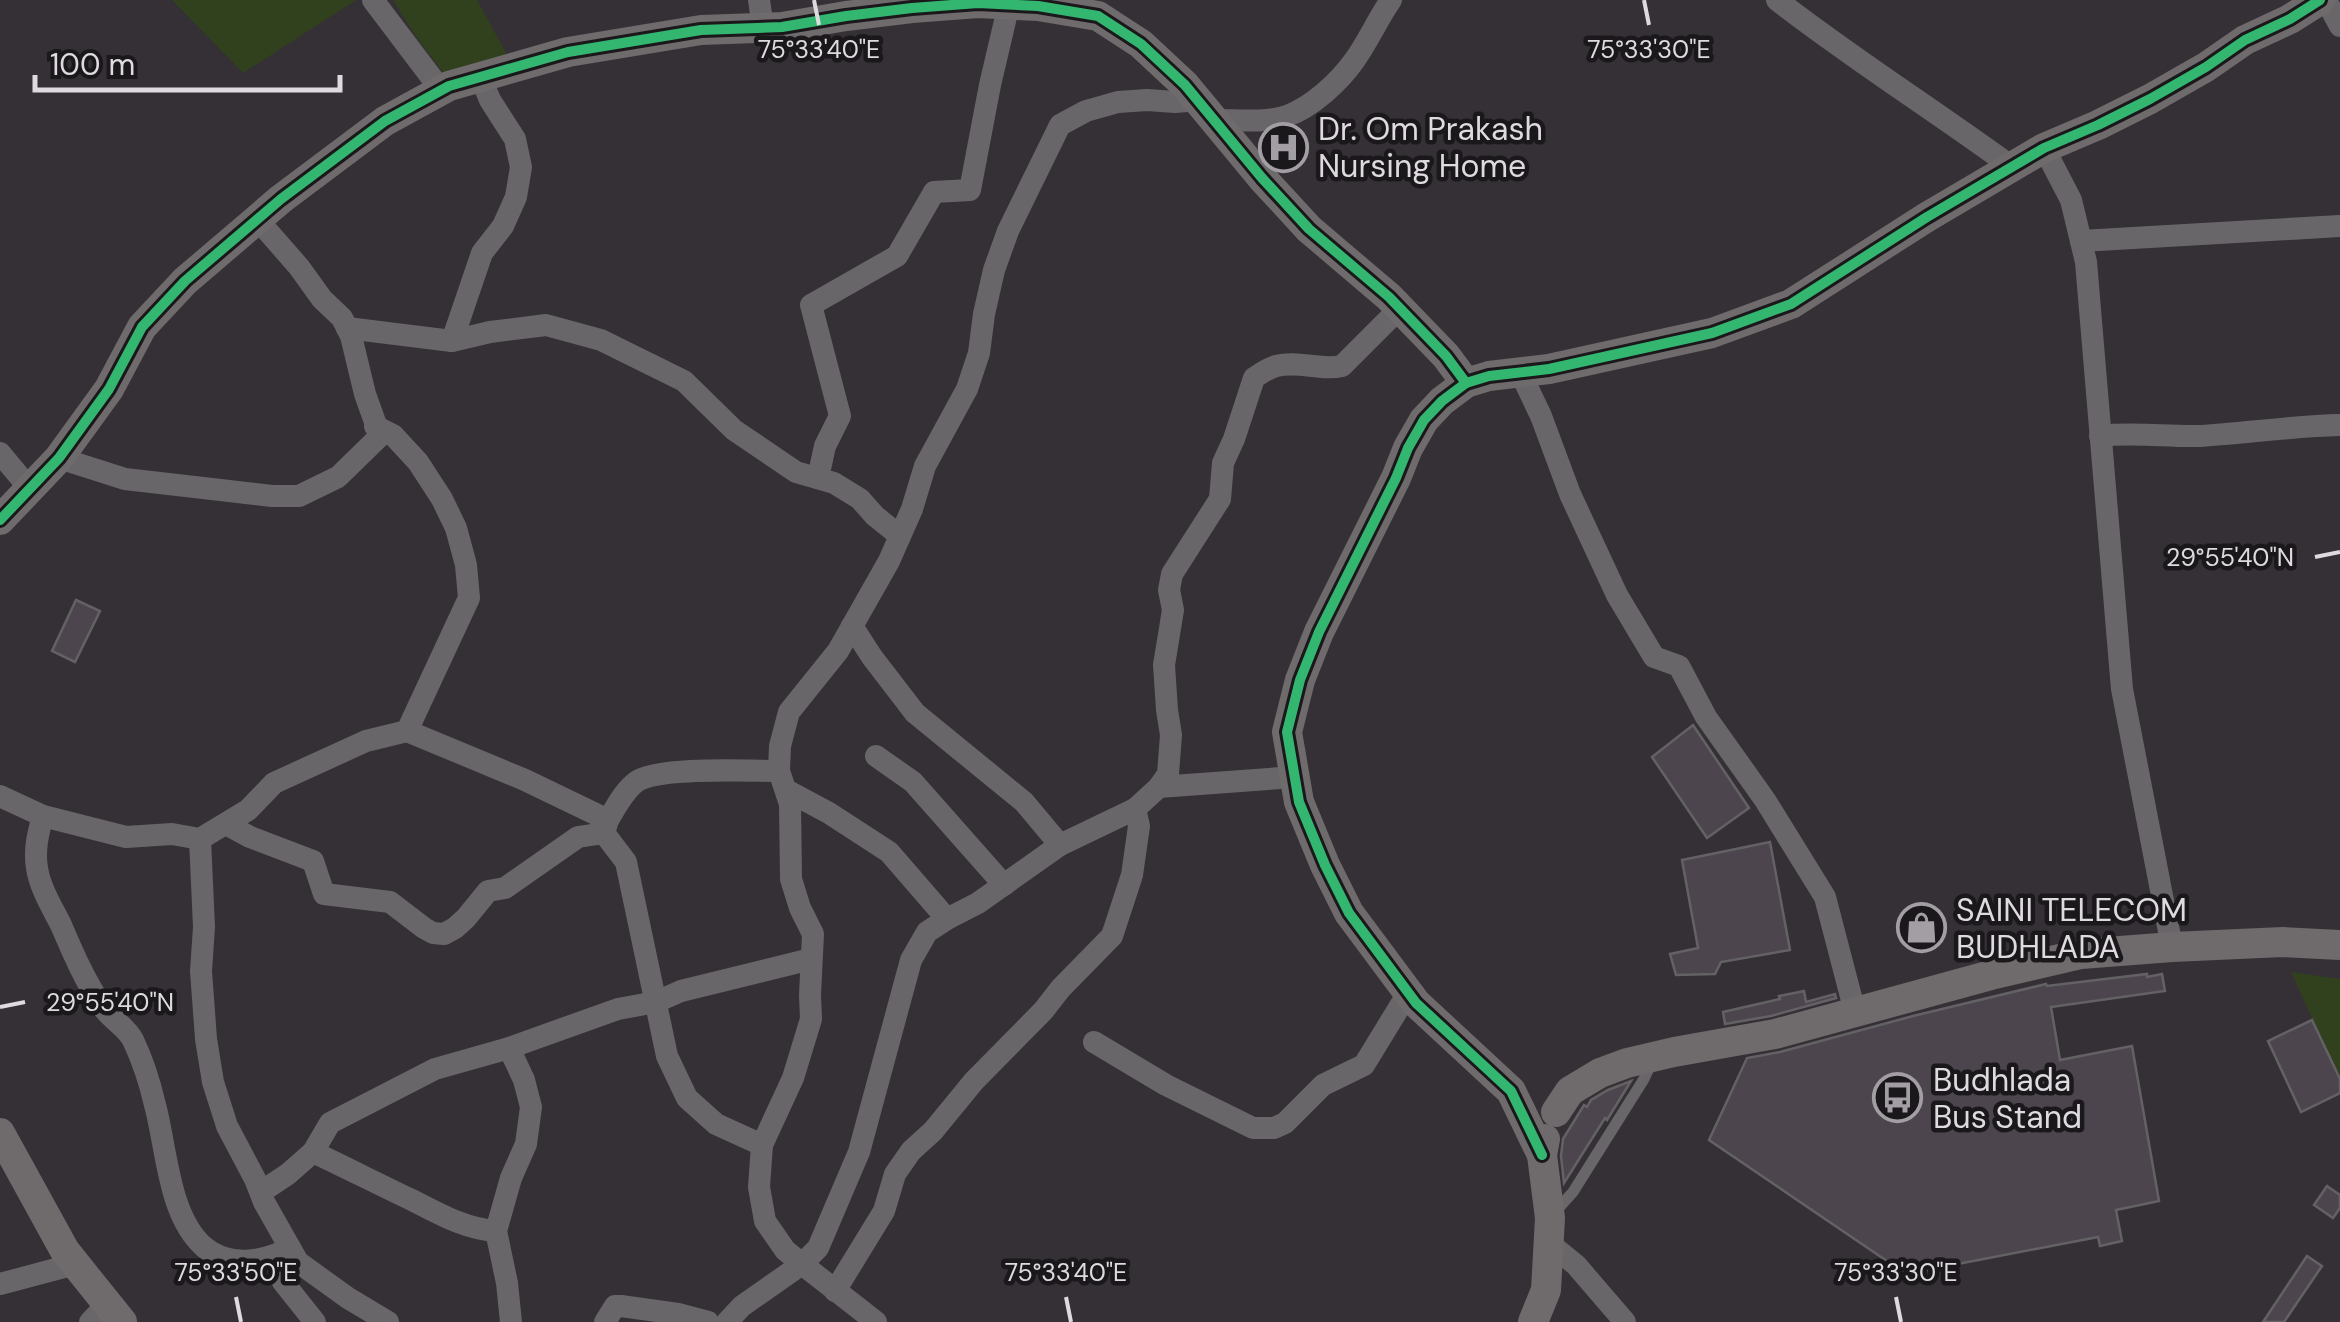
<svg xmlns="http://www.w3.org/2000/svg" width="2340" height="1322" font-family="'DM Sans',sans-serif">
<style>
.green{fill:#32411d}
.building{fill:#4c454e;stroke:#646165;stroke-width:2.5}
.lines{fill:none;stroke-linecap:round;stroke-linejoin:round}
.lane{stroke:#696669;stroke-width:11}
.street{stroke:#696669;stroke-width:22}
.secondary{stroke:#6f6a6b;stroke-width:30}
.cycleway-casing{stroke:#1b181c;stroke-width:16}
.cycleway{stroke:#33b770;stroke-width:10}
.ticks{fill:none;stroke:#dedadf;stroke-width:4}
.labels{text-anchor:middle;stroke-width:9;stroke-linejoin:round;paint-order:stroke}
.poi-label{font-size:32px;fill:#dedadf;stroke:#1b181c;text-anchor:start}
.ticks-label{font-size:25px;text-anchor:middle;fill:#dedadf;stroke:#1b181c;stroke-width:9;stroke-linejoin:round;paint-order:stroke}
</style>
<rect width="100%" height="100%" fill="#343035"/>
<g class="green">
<polygon points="172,0 356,0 243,73"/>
<polygon points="393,0 477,0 510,60 448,79 415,35"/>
<polygon points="2291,972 2340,979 2340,1079"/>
</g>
<g class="building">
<polygon points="1284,132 1305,154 1288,171 1264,146 1277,134"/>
<polygon points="76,600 100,611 75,662 52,651"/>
<polygon points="1693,725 1749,808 1707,838 1652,757"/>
<polygon points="1770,842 1790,950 1721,962 1715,974 1676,975 1670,954 1698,948 1682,860"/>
<polygon points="2147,974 2147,977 2162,974 2165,991 2051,1007 2060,1060 2132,1046 2159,1201 2116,1210 2122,1241 2100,1246 2098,1237 1906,1274 1709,1140 1747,1058 1780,1052 1913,1016 2046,984 2047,986"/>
<polygon points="1804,991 1806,1002 1835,994 1836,998 1771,1016 1725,1024 1723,1012 1780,999 1779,996"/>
<polygon points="2312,1020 2340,1079 2340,1093 2301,1112 2268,1041"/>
<polygon points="1631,1081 1607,1120 1605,1118 1564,1183 1561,1156 1563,1139 1584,1105 1587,1107 1591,1100 1608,1090"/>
<polygon points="2327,1186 2340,1195 2340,1208 2333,1218 2314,1205"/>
<polygon points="2307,1256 2322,1266 2284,1322 2263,1322"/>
</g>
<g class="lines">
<polyline class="lane" points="1555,1212 1573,1192 1644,1079 1653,1060"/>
<g class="street">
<polyline points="373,0 441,90"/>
<polyline points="759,0 763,28"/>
<path d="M1777 0C1853 59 1934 110 2012 167"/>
<polyline points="2326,0 2340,26"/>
<path d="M1216 120C1238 120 1265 123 1287 116 1312 107 1339 82 1354 61 1368 42 1377 20 1391 0"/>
<polyline points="2044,148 2071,200 2086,262 2122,689 2172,947"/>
<polyline points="2081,241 2340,226"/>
<polyline points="347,328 452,341 490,332 546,325 601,340 684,381 734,430 796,472 834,483 860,499 875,516 900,536"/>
<polyline points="452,341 482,253 503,226 516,197 521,167 515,139 490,100 480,76"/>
<polyline points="1520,372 1541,416 1570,494 1617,595 1654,657 1679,666 1706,717 1765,800 1825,897 1855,1012"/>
<path d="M2100 436C2134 432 2167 437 2201 436 2247 433 2293 426 2340 425"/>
<polyline points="0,453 30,489"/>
<polyline points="59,458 125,479 272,496 299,496 338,477 380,436 365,394 351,336 342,318 322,299 299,267 257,219"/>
<polyline points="818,478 825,446 840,416 811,305 897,256 934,192 970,190 990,85 1009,4"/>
<polyline points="852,626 872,657 915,713 1024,802 1060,845"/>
<path d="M407 731 525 780 608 820C616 807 624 791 636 782 657 766 750 771 779 771"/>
<polyline points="876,756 913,782 1004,885"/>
<polyline points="1159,787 1295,777"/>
<polyline points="786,790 829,813 889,852 947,919"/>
<polyline points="0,796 43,816 126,837 172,834 200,839 248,810 274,783 366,741 407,731 469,598 466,565 456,528 442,499 418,462 393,435 375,426"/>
<path d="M43 816C38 833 34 850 37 868 40 888 52 907 61 925 73 953 85 981 102 1006 110 1019 126 1026 133 1040 142 1059 150 1083 155 1105 167 1149 168 1215 204 1247 229 1268 264 1262 290 1248"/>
<polyline points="226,824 250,837 313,861 324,894 390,902 424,928 433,933 444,934 455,928 466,918 488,891 505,888 578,837 604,833 608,820"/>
<polyline points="604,833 626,862 667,1056 687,1098 716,1124 762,1145"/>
<polyline points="200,839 204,927 201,971 206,1039 213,1082 227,1126 255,1179 264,1202 298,1262 348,1298 388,1322"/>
<polyline points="1094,1042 1166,1085 1253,1128 1274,1128 1285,1123 1323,1085 1364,1065 1408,993"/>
<path d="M313 1152C347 1168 380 1185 414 1201 441 1215 466 1229 496 1231"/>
<polyline points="261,1192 288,1174 313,1152 330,1123 435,1069 509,1048"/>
<polyline points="1549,1243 1576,1265 1625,1322"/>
<polyline points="290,1248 283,1282 315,1322"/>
<polyline points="0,1284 75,1264"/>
<polyline points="835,1291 884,1211 895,1174 911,1151 933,1131 974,1081 1043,1011 1061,988 1112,936 1132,875 1139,826 1135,809"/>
<polyline points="90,1322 107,1304"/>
<polyline points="511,1322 507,1283 496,1231 511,1178 526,1144 531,1107 524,1080 509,1048 618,1009 656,1002 681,991 811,959"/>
<polyline points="605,1322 615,1306 621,1306 678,1314 708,1322"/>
<polyline points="727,1322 742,1306 802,1264 785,1250 765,1221 759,1187 762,1145 793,1078 811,1019 810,995 813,934 800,908 791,879 790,804 779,771 780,746 789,712 838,651 889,561 912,509 925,466 967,389 979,353 984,314 994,270 1008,231 1060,125 1086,111 1118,102 1147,100 1175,102 1198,100"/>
<path d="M876 1322 802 1264 818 1248 859 1152 911 960 927 932 947 919 978 903 1060 845 1135 809 1159 787 1168 774 1171 735 1167 710 1164 665 1173 610 1169 590 1172 574 1220 499 1223 463 1234 439 1254 378C1260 374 1268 368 1276 366 1298 360 1321 371 1342 366L1400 308"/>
</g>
<g class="secondary">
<polyline points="0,520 59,458 109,389 142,327 185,281 281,199 385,121 449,86 568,52 701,30 782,27 846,16 912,8 978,3 1038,6 1098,16 1141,44 1185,85 1262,178 1309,229 1389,297 1446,356 1466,383"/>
<polyline points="1556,1112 1570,1091 1600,1073 1627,1063 1674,1052 1775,1034 1991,975 2081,954 2172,947 2283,942 2340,945"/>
<polyline points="0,1133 65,1251 122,1322"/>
<polyline points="1542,1155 1511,1091 1416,1003 1349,913 1325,865 1299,802 1287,732 1300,680 1319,632 1396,478 1408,448 1424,420 1442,401 1466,383 1489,376 1549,369 1712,333 1791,304 1927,217 2044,148 2098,125 2150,99 2206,67 2245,40 2290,19 2320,0"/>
<polyline points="1533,1322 1546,1290 1550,1218 1542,1155 1545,1139"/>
</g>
<defs>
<g id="cycleway">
<polyline points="0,520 59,458 109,389 142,327 185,281 281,199 385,121 449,86 568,52 701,30 782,27 846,16 912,8 978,3 1038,6 1098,16 1141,44 1185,85 1262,178 1309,229 1389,297 1446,356 1466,383"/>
<polyline points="1542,1155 1511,1091 1416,1003 1349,913 1325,865 1299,802 1287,732 1300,680 1319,632 1396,478 1408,448 1424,420 1442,401 1466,383 1489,376 1549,369 1712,333 1791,304 1927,217 2044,148 2098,125 2150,99 2206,67 2245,40 2290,19 2320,0"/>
</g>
</defs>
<use href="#cycleway" class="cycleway-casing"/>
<use href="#cycleway" class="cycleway"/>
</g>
<path class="ticks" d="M814 0 819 25M1644 0 1649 25M2315 557 2340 552M0 1007 25 1002M236 1297 241 1322M1066 1297 1071 1322M1896 1297 1901 1322"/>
<defs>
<symbol id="hospital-ring" viewBox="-11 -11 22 22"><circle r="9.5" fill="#1b181c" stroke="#a29ea4" stroke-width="1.5"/><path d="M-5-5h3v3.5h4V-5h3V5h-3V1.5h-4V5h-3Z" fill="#a29ea4"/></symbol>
<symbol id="shop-ring" viewBox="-11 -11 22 22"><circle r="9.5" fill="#1b181c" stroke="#a29ea4" stroke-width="1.5"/><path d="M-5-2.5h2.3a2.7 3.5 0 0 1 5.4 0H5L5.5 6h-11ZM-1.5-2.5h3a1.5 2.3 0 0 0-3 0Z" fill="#a29ea4"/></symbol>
<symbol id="bus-ring" viewBox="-11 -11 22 22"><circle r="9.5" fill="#1b181c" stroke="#a29ea4" stroke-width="1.5"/><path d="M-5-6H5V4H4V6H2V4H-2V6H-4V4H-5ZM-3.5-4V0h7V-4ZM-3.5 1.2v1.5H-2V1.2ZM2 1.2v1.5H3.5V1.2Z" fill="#a29ea4"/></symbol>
</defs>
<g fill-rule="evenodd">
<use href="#hospital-ring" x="1256" y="120" width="55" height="55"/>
<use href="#shop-ring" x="1894" y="900" width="55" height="55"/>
<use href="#bus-ring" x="1870" y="1070" width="55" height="55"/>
</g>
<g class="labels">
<g class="poi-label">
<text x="1318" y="140">Dr. Om Prakash<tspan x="1318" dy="37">Nursing Home</tspan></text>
<text x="1956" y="921">SAINI TELECOM<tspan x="1956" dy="37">BUDHLADA</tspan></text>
<text x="1933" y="1091">Budhlada<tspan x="1933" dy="37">Bus Stand</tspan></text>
</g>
</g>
<g class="ticks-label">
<text x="819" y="58">75°33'40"E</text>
<text x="1649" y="58">75°33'30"E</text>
<text x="2230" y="566">29°55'40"N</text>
<text x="110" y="1011">29°55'40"N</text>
<text x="236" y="1281">75°33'50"E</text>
<text x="1066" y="1281">75°33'40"E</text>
<text x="1896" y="1281">75°33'30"E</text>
</g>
<path d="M35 75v15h305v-15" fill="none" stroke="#dedadf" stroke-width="5"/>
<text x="50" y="75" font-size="30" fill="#dedadf" stroke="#1b181c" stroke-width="8" paint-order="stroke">100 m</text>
</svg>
